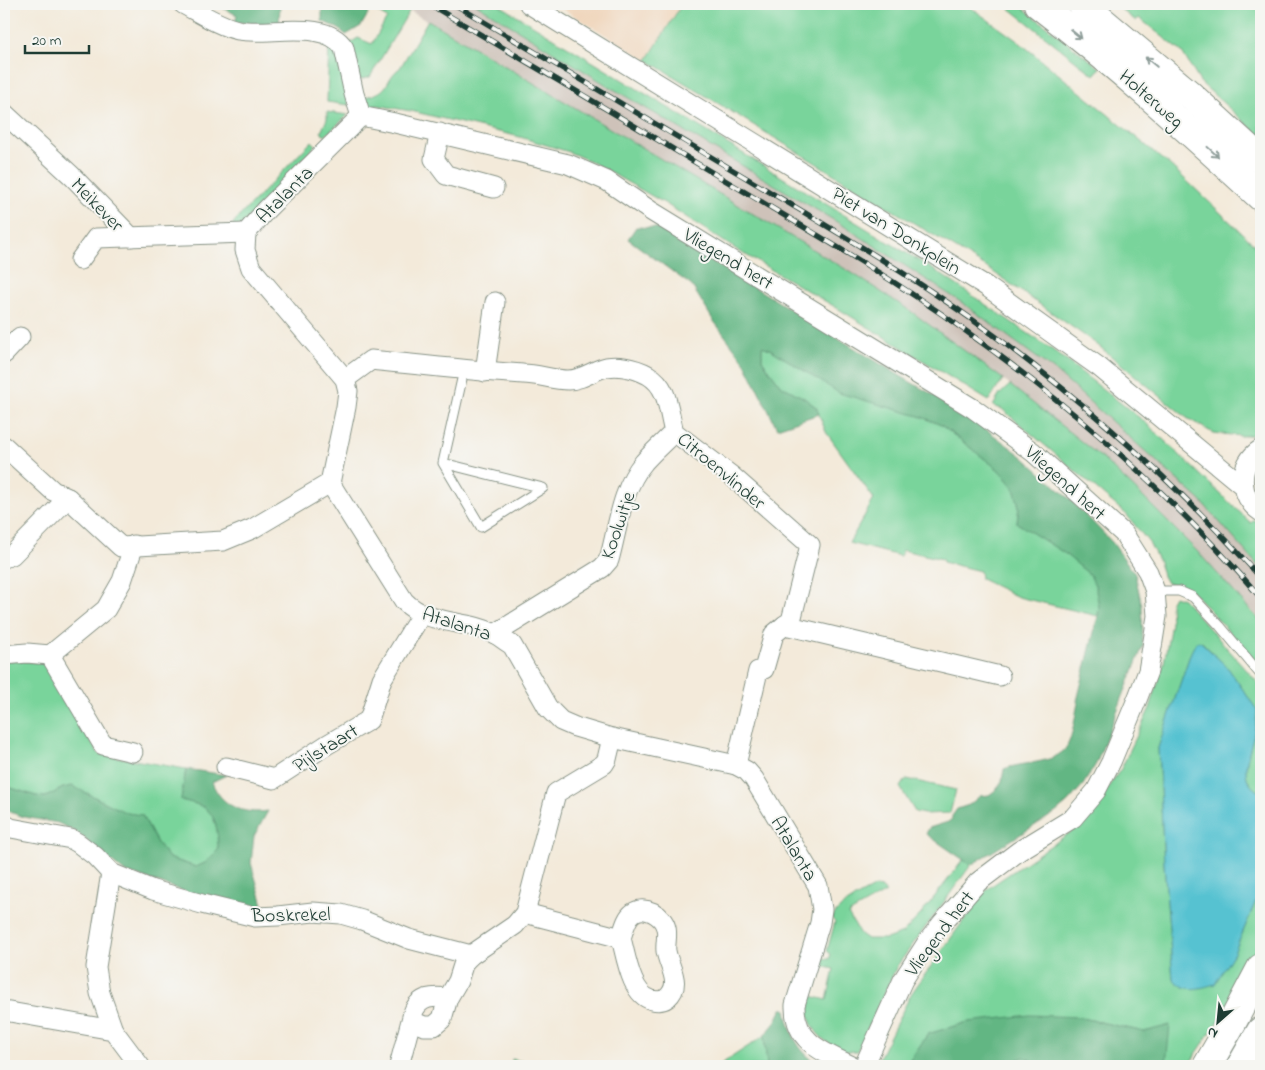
<svg xmlns="http://www.w3.org/2000/svg" width="1265" height="1070" font-family="'Indie Flower',sans-serif">
<style>
.built{fill:#f0d6bc}
.industrial{fill:#cec2b9}
.green{fill:#79d49b;stroke:#4c8868}
.forest{fill:#62b683;stroke:#407a5c}
.water{fill:#57c2d1;stroke:#3b8082}
.lines{fill:none;stroke-linecap:round;stroke-linejoin:round}
.service-casing{stroke:#899487;stroke-width:11}
.minor-casing{stroke:#899487;stroke-width:21}
.primary-casing{stroke:#899487;stroke-width:30}
.service{stroke:#fff;stroke-width:9}
.minor{stroke:#fff;stroke-width:19}
.primary{stroke:#fff;stroke-width:28}
.rail-casing{stroke:#1f3d34;stroke-width:5.5}
.rail{stroke:#f6f6f2;stroke-width:4;stroke-dasharray:11;stroke-linecap:butt}
.oneway{stroke:#8f9e9a}
.labels{text-anchor:middle;stroke-width:4;stroke-linejoin:round;paint-order:stroke}
.street-label{font-size:20px;fill:#1f3d34;stroke:#f6f6f2}
</style>
<rect width="100%" height="100%" fill="#f6f6f2"/>
<filter id="ink" filterUnits="userSpaceOnUse"><feTurbulence type="fractalNoise" baseFrequency=".02" numOctaves="2"/><feDisplacementMap in="SourceGraphic" scale="10" xChannelSelector="R" yChannelSelector="G"/><feConvolveMatrix kernelMatrix="1 2 1 2 8 2 1 2 1" color-interpolation-filters="sRGB"/></filter>
<filter id="wash" filterUnits="userSpaceOnUse"><feTurbulence type="fractalNoise" baseFrequency=".0096" numOctaves="4" result="noise"/><feDisplacementMap in="SourceGraphic" scale="20" xChannelSelector="R" yChannelSelector="G"/><feGaussianBlur stdDeviation="1.12" result="paint"/><feColorMatrix in="noise" values="0 0 0 0 0 0 0 0 0 0 0 0 0 0 0 0 0 1.4 0 .05"/><feComposite in="paint" operator="in"/></filter>
<g filter="url(#wash)">
<rect width="100%" height="100%" fill="#f3eada"/>
<polygon class="built" points="555,4 682,4 647,60"/>
<polygon class="industrial" points="398,4 498,4 936,271 1054,351 1145,422 1261,544 1261,622 1183,537 1102,458 1007,383 909,310 852,273 597,121"/>
<g class="green">
<polygon points="374,4 398,4 410,10 370,77 359,80 350,43 358,38 372,44 387,18 371,8"/>
<polygon points="476,4 498,4 936,271 1054,351 1145,422 1251,523 1254,520 1261,524 1261,569 1200,500 1055,371 964,304 847,228 605,84"/>
<polygon points="682,4 966,4 1019,42 1170,165 1261,251 1261,434 1241,436 1213,433 1187,418 1095,343 989,269 647,60"/>
<polygon points="1004,4 1018,4 1100,68 1094,75"/>
<polygon points="1114,4 1261,4 1261,137 1200,82 1182,52 1139,18 1136,21"/>
<path d="M428 20 852 273 909 310 1003 379 989 401 837 308 734 248 666 204 590 161 569 152 520 137 411 111 376 105 374 112 367 107 364 97C393 92 383 80 400 68Z"/>
<polygon points="329,41 334,45 349,105 327,102"/>
<polygon points="327,112 348,115 325,136 321,132 327,119"/>
<polygon points="312,141 316,145 239,227 234,227 233,223"/>
<polygon points="762,346 770,349 806,372 922,417 941,425 999,470 1014,488 1019,506 1017,523 1064,553 1090,575 1095,585 1099,606 1098,616 1018,597 981,579 980,571 943,562 942,559 903,550 900,556 849,543 874,499 826,432 816,407 804,398 780,385 762,360"/>
<polygon points="1010,385 1102,458 1144,498 1197,551 1261,622 1261,667 1192,591 1179,584 1167,583 1163,576 1159,562 1150,544 1126,514 1002,409 993,406 1000,394"/>
<path d="M1174 596 1183 599 1261 686V763L1259 773 1261 774V793C1238 781 1247 761 1252 741 1255 731 1256 721 1257 710L1228 668 1202 642 1191 652 1158 748 1164 864 1173 979 1227 964 1234 953 1261 889V942L1231 1002 1188 1066H1165L1169 1026 1144 1032 1078 1017 968 1022 928 1034 906 1066H875L911 994 981 896 990 887 1075 829 1089 814 1121 769 1150 708 1164 663 1171 623 1170 603Z"/>
<path d="M4 660 44 663 51 669 56 686 99 754 186 769 181 800C188 802 199 804 205 808 218 818 218 835 218 850L205 863 196 867 169 858 157 843 142 815 127 814 87 793 63 788 46 797 36 796 11 788 4 780Z"/>
<polygon points="907,779 956,790 950,813 924,814 915,812 900,787 904,781"/>
<path d="M963 860 971 865 897 966 857 1051C837 1054 813 1036 809 1016 808 1010 810 1003 811 996L827 1000 834 969 820 966 822 958 829 959 831 954 827 951 835 922 832 919C836 906 863 894 875 887L881 888 886 892 848 914 860 934 867 939H886L903 933 922 913Z"/>
<polygon points="764,1036 767,1066 718,1066"/>
<polygon points="1024,1057 1042,1066 1002,1066"/>
<polygon points="512,1060 512,1059 538,1065 513,1066"/>
</g>
<g class="forest">
<polygon points="226,4 280,4 279,26 235,22 237,15 223,8"/>
<polygon points="288,4 374,4 361,26 346,35 339,29 322,21 322,5"/>
<path d="M636 227 657 228 907 380 960 410 1022 456 1071 500 1112 542 1135 574 1142 606 1143 646 1096 764 1083 785 1068 802 1055 813 971 865 926 834 929 828 948 822 952 819V816L957 809 969 805 980 796 989 795 997 789 1002 781 1004 769C1024 761 1061 765 1069 742 1074 729 1075 716 1078 703L1077 701 1098 616 1099 606 1095 585 1090 575 1064 553 1017 523 1019 506 1014 488 999 470 941 425 922 417 839 393 770 349 762 346V360L780 385 804 398 816 407 819 414 777 428 744 361 713 320 692 286 628 239Z"/>
<path d="M186 769 226 775 212 782C221 806 243 815 268 811L254 836 251 863 264 908 247 912 123 871 76 832 58 823 24 817 7 811 4 809V780L11 788 36 796 46 797 63 788 72 786 127 813 142 815 157 843 169 858 196 867 205 863 218 850C218 835 218 818 205 808 199 804 188 802 181 800Z"/>
<path d="M782 1009H786C790 1034 799 1055 823 1066H767L764 1036 774 1024Z"/>
<polygon points="1030,1015 1078,1017 1144,1032 1170,1025 1166,1064 1165,1066 1042,1066 1024,1057 1002,1066 906,1066 928,1034 968,1022"/>
</g>
<path class="water" d="M1196 642H1201L1228 668 1257 710C1256 721 1255 731 1252 741 1247 761 1238 781 1261 793V889L1234 953 1215 984C1197 989 1187 993 1173 979L1164 864 1158 748 1191 652Z"/>
</g>
<g filter="url(#ink)">
<g class="lines">
<defs>
<g id="service">
<polyline points="443,463 543,488 481,527 443,463 464,370"/>
<polyline points="1155,591 1179,591 1193,597 1220,626 1261,675"/>
</g>
<g id="minor">
<path d="M183 4C200 13 219 26 238 30 268 36 326 18 344 48L354 94 361 116"/>
<polyline points="529,4 986,286 1099,367 1243,486"/>
<polyline points="4,113 72,176 131,237"/>
<polyline points="361,116 395,123 568,164 607,181 651,211 974,409 1033,452 1124,534 1148,572 1155,591 1157,616 1153,641 1148,671 1138,697 1111,762 1096,791 1073,818 1019,851 978,882 943,922 928,941 903,980 864,1066"/>
<path d="M361 116 266 210 246 233 245 250 251 268 345 379 348 391 346 407 330 483 404 601C428 626 466 619 495 634 501 637 506 642 512 645L548 708 561 721 575 727 612 738 736 765 747 771 754 779 818 886 822 909 820 923 795 1005C794 1042 823 1052 852 1066"/>
<polyline points="440,133 434,159 446,175 494,188"/>
<polyline points="80,260 96,238 246,233"/>
<polyline points="4,354 20,337"/>
<polyline points="485,372 495,302"/>
<path d="M345 379 371 360C421 365 472 371 523 374 538 374 553 380 568 380 580 380 590 373 600 369 615 363 635 368 648 375 669 387 668 411 674 432L732 476 810 545 791 621 785 625"/>
<polyline points="4,446 53,491 68,498 121,547 223,541 252,529 330,483"/>
<path d="M1261 449C1237 464 1238 497 1261 512"/>
<polyline points="4,558 12,555 68,498"/>
<path d="M495 634 602 568 609 560C618 528 621 489 644 462 653 452 664 442 674 432"/>
<polyline points="4,655 27,653 50,655"/>
<polyline points="50,655 106,609 122,581 134,545"/>
<polyline points="50,655 103,745 133,752"/>
<polyline points="736,765 758,671 764,669 774,634 785,625 1000,676"/>
<polyline points="226,767 274,779 328,744 369,720 382,679 421,615"/>
<polyline points="4,824 11,828 71,839 78,843 95,856 111,873 153,890 202,904 255,917 278,916 313,912 341,914 362,920 409,939 471,955"/>
<polyline points="111,873 96,967 100,993 113,1030"/>
<path d="M525 913 621 938C626 956 631 995 652 1000 657 1001 663 1001 667 998 683 984 669 968 666 951 665 944 668 935 666 928 663 915 644 904 633 913 626 918 624 930 621 938"/>
<polyline points="4,1011 113,1030 140,1066"/>
<polyline points="412,1021 424,1026 434,1026 442,1019 448,998"/>
<path d="M399 1066 413 1013C419 996 434 996 448 998L458 981 464 962 471 955 515 925 525 913 556 793 604 764 607 759 612 738"/>
</g>
<g id="primary">
<path d="M1038 4C1116 64 1189 130 1261 197"/>
<polyline points="1082,4 1189,94 1261,160"/>
<polyline points="1207,1066 1233,1021 1261,968"/>
<polyline points="1241,1066 1261,1031"/>
</g>
</defs>
<use href="#service" class="service-casing"/>
<use href="#minor" class="minor-casing"/>
<use href="#primary" class="primary-casing"/>
<use href="#service" class="service"/>
<use href="#minor" class="minor"/>
<use href="#primary" class="primary"/>
<defs>
<g id="rail">
<path d="M429 4C526 61 622 118 718 176 800 225 885 273 963 329 1072 406 1173 496 1261 598"/>
<path d="M454 4C549 60 643 117 738 173 825 225 914 276 995 336 1092 408 1181 488 1261 578"/>
</g>
</defs>
<use href="#rail" class="rail-casing"/>
<use href="#rail" class="rail"/>
</g>
<defs><path id="oneway-shaft" d="M-6 0H5M1.5-3L5.5 0L1.5 3" fill="none" stroke-width="1.6" stroke-linecap="round" stroke-linejoin="round" transform="scale(1.25)"/></defs>
<g class="oneway">
<use href="#oneway-shaft" transform="translate(1076 34) rotate(39)"/>
<use href="#oneway-shaft" transform="translate(1151 62) rotate(-140)"/>
<use href="#oneway-shaft" transform="translate(1213 152) rotate(43)"/>
</g>
</g>
<g class="labels">
<g class="street-label">
<text transform="translate(1152 98) rotate(41)" y="7">Holterweg</text>
<text transform="translate(284 194) rotate(-45)" y="7">Atalanta</text>
<text transform="translate(98 204) rotate(46)" y="7">Meikever</text>
<text transform="translate(897 230) rotate(32)" y="7">Piet van Donkplein</text>
<text transform="translate(729 258) rotate(31)" y="7">Vliegend hert</text>
<text transform="translate(722 470) rotate(40)" y="7">Citroenvlinder</text>
<text transform="translate(1066 482) rotate(42)" y="7">Vliegend hert</text>
<text transform="translate(617 525) rotate(-71)" y="7">Koolwitje</text>
<text transform="translate(457 623) rotate(18)" y="7">Atalanta</text>
<text transform="translate(325 747) rotate(-32)" y="7">Pijlstaart</text>
<text transform="translate(795 848) rotate(59)" y="7">Atalanta</text>
<text transform="translate(291 914) rotate(-1)" y="7">Boskrekel</text>
<text transform="translate(939 933) rotate(-53)" y="7">Vliegend hert</text>
</g>
</g>
<rect width="1265" height="1070" fill="none" stroke="#f6f6f2" stroke-width="20"/>
<g transform="translate(1218 1022) rotate(207)" stroke="#f6f6f2" stroke-width="4" paint-order="stroke">
<path d="M0-4L9 19L0 12L-9 19Z" fill="#1f3d34"/>
<text y="-8" font-size="14" font-weight="bold" text-anchor="middle" fill="#1f3d34">N</text>
</g>
<path d="M25 45v8h64v-8" fill="none" stroke="#1f3d34" stroke-width="2.5"/>
<text x="32" y="45" font-size="15" fill="#1f3d34" stroke="#f6f6f2" stroke-width="4" paint-order="stroke">20 m</text>
</svg>
